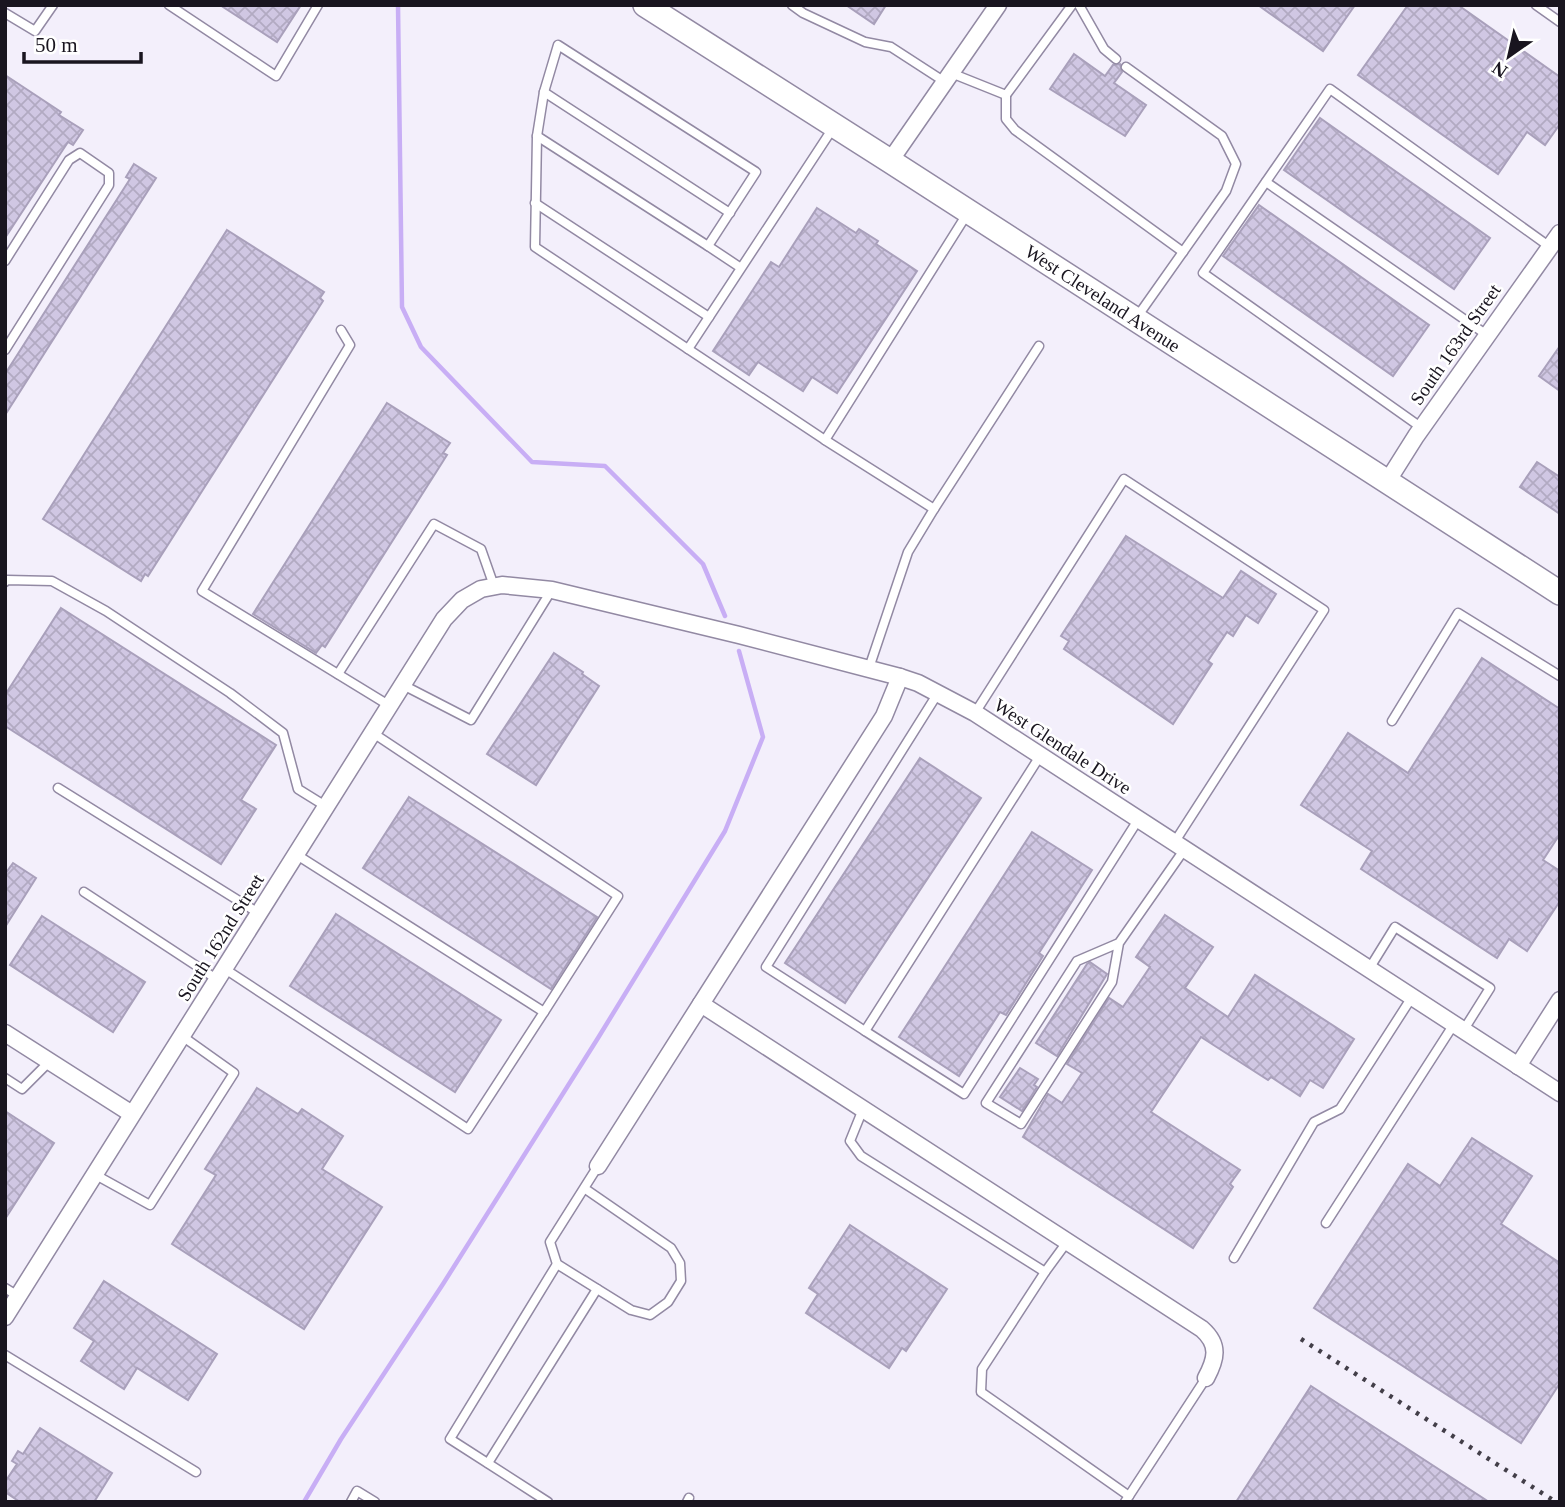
<svg xmlns="http://www.w3.org/2000/svg" width="1565" height="1507" font-family="Georgia,serif">
<style>
.lines{fill:none;stroke-linecap:round;stroke-linejoin:round}
.stream{stroke:#c8aef5;stroke-width:4.5}
.building{fill:url(#building-cross-hatch);stroke:#a9a0bb;stroke-width:2}
.lane-casing{stroke:#9289a3;stroke-width:11}
.street-casing{stroke:#9289a3;stroke-width:19}
.secondary-casing{stroke:#9289a3;stroke-width:26}
.lane{stroke:#fff;stroke-width:8}
.street{stroke:#fff;stroke-width:16}
.secondary{stroke:#fff;stroke-width:23}
.rail{stroke:#423e48;stroke-width:4.5;stroke-dasharray:3.5 7;stroke-linecap:butt}
.labels{text-anchor:middle;stroke-width:5;stroke-linejoin:round;paint-order:stroke}
.street-label{font-size:19px;fill:#19151f;stroke:#fff}
</style>
<defs>
<pattern id="building-cross-hatch" width="8" height="8" patternUnits="userSpaceOnUse" patternTransform="scale(1.75)"><rect width="8" height="8" fill="#d0c7e3"/><path d="M0 0l8 8M0 8l8-8" fill="none" stroke="#b2aac2"/></pattern>
</defs>
<rect width="100%" height="100%" fill="#f3effb"/>
<g class="lines">
<g class="stream">
<polyline points="398,5 402,307 421,347 532,462 605,466 703,564 725,616"/>
<polyline points="304,1502 341,1439 443,1284 598,1038 725,831 763,737 739,651"/>
</g>
</g>
<g class="building">
<polygon points="220,5 301,5 277,42"/>
<polygon points="846,5 886,5 874,24"/>
<polygon points="1258,5 1355,5 1323,51"/>
<polygon points="1408,5 1458,5 1560,77 1560,124 1545,145 1527,132 1498,174 1358,75"/>
<polygon points="1074,54 1105,76 1113,65 1120,64 1122,72 1114,83 1146,105 1125,136 1050,89"/>
<polygon points="5,75 61,112 59,115 83,130 73,145 68,142 5,238"/>
<polygon points="1320,118 1490,238 1454,289 1284,170"/>
<polygon points="134,164 156,178 5,415 5,374 130,179 126,177"/>
<polygon points="1259,205 1429,325 1393,376 1223,256"/>
<polygon points="817,208 856,233 859,229 878,241 876,244 917,271 837,393 812,377 803,391 758,362 749,375 713,351 771,262 779,267"/>
<polygon points="227,230 324,292 320,298 323,301 148,576 145,574 141,581 43,519"/>
<polygon points="1560,346 1560,391 1539,376"/>
<polygon points="387,403 450,443 443,453 447,455 325,647 322,645 316,653 253,614"/>
<polygon points="1537,462 1560,477 1560,514 1520,487"/>
<polygon points="1126,536 1223,598 1241,571 1276,594 1258,623 1246,615 1233,636 1227,632 1208,661 1212,664 1173,724 1064,649 1069,641 1061,636"/>
<polygon points="61,608 276,745 241,800 256,809 221,864 5,726 5,695"/>
<polygon points="554,653 583,672 582,674 599,686 536,785 487,754"/>
<polygon points="1482,658 1560,709 1560,834 1543,860 1560,871 1560,901 1527,951 1509,939 1497,958 1361,869 1372,851 1301,805 1348,733 1408,773"/>
<polygon points="920,758 981,798 845,1003 785,963"/>
<polygon points="409,797 597,917 551,989 363,868"/>
<polygon points="1032,832 1092,870 1039,953 1043,956 1006,1015 1000,1012 959,1076 899,1037"/>
<polygon points="13,863 36,878 5,927 5,874"/>
<polygon points="336,914 501,1020 455,1092 290,986"/>
<polygon points="1165,915 1213,947 1185,988 1228,1017 1255,975 1354,1039 1323,1088 1310,1080 1300,1096 1271,1077 1268,1080 1201,1037 1151,1112 1240,1170 1230,1184 1233,1187 1193,1248 1023,1137 1048,1094 1062,1103 1082,1073 1067,1064 1109,998 1123,1007 1150,967 1136,957"/>
<polygon points="42,916 145,982 113,1032 10,965"/>
<polygon points="1090,962 1107,974 1057,1056 1036,1043 1087,964"/>
<polygon points="1020,1068 1038,1079 1034,1085 1037,1087 1022,1111 1000,1097"/>
<polygon points="257,1088 298,1114 302,1109 343,1136 322,1169 382,1207 304,1329 172,1244 216,1175 205,1169"/>
<polygon points="5,1111 54,1143 5,1219"/>
<polygon points="1472,1138 1532,1176 1501,1224 1560,1263 1560,1383 1521,1443 1314,1308 1408,1164 1440,1186"/>
<polygon points="850,1225 947,1289 906,1351 902,1348 889,1368 806,1313 818,1294 809,1288"/>
<polygon points="104,1281 217,1354 188,1400 137,1368 124,1389 81,1361 94,1341 74,1328"/>
<polygon points="1311,1386 1489,1502 1236,1502"/>
<polygon points="40,1428 112,1473 94,1502 20,1502 5,1492 5,1482 17,1464 12,1461 18,1451 23,1454"/>
</g>
<g class="lines">
<defs>
<g id="lane">
<polyline points="169,5 276,76 318,5"/>
<polyline points="792,5 803,13 865,42 891,47 945,82"/>
<polyline points="1079,5 1104,49 1116,59"/>
<polyline points="1536,5 1560,22"/>
<polyline points="5,13 35,31 53,5"/>
<polyline points="1126,67 1222,136 1236,164 1226,191 1137,317"/>
<polyline points="951,73 1006,95 1072,5"/>
<polyline points="544,92 730,213"/>
<polyline points="1006,95 1006,119 1015,130 1183,252"/>
<polyline points="537,136 708,246"/>
<polyline points="1266,182 1487,335"/>
<polyline points="535,203 709,317"/>
<polyline points="5,261 69,160 80,153 109,173 109,185 5,350"/>
<polyline points="741,268 708,246 756,172 558,45 544,92 537,136 535,247 688,349 833,128"/>
<polyline points="341,330 350,345 202,591 390,706"/>
<polyline points="688,349 825,440 967,214"/>
<polyline points="1422,428 1203,273 1330,89 1550,247"/>
<polyline points="825,440 934,509 908,552 869,668"/>
<polyline points="934,509 1039,346"/>
<polyline points="5,582 7,580 52,581 106,611 230,693 283,733 298,789 327,807"/>
<polyline points="338,674 434,524 481,549 494,586"/>
<polyline points="403,685 471,720 551,591"/>
<polyline points="938,693 766,967 865,1031 1040,756"/>
<polyline points="975,713 1124,479 1324,610 1174,843"/>
<polyline points="1392,721 1458,613 1560,676"/>
<polyline points="373,733 618,896 544,1012"/>
<polyline points="58,788 260,914"/>
<polyline points="84,892 218,980"/>
<polyline points="1119,943 1077,961 986,1103 1021,1124 1112,982 1119,943 1184,850"/>
<polyline points="225,969 468,1129 544,1012 297,855"/>
<polyline points="1369,969 1395,927 1490,988 1463,1031"/>
<polyline points="865,1031 964,1094 1138,820"/>
<polyline points="5,1078 22,1089 50,1061"/>
<polyline points="863,1109 850,1141 861,1156 1045,1272 1067,1242"/>
<polyline points="94,1174 150,1205 234,1073 182,1036"/>
<polyline points="584,1188 671,1248 680,1263 681,1281 668,1302 650,1315 631,1310 557,1264 550,1242 598,1166"/>
<polyline points="1326,1223 1454,1024"/>
<polyline points="1234,1258 1314,1122 1340,1109 1412,997"/>
<polyline points="1045,1272 982,1369 981,1392 1129,1496"/>
<polyline points="5,1288 18,1296"/>
<polyline points="5,1355 196,1472"/>
<polyline points="488,1463 597,1289"/>
<polyline points="351,1502 357,1491 375,1502"/>
<polyline points="548,1502 450,1439 557,1264"/>
<polyline points="687,1502 689,1498"/>
<polyline points="1125,1502 1206,1378"/>
</g>
<g id="street">
<polyline points="890,161 998,5"/>
<polyline points="1387,482 1416,436 1560,233"/>
<path d="M701 1004 1202 1329C1220 1345 1216 1359 1206 1378"/>
<polyline points="5,1033 132,1114"/>
<polyline points="1518,1066 1560,1000"/>
<polyline points="598,1166 884,716 900,677"/>
<polyline points="5,1317 444,619 462,600 481,589 502,585 552,590 739,635 900,677 918,683 975,713 1560,1093"/>
</g>
<polyline id="secondary" points="645,5 890,161 1560,593"/>
</defs>
<use href="#lane" class="lane-casing"/>
<use href="#street" class="street-casing"/>
<use href="#secondary" class="secondary-casing"/>
<use href="#lane" class="lane"/>
<use href="#street" class="street"/>
<use href="#secondary" class="secondary"/>
<polyline class="rail" points="1301,1339 1556,1502"/>
</g>
<g class="labels">
<g class="street-label">
<text transform="translate(1103 298) rotate(33)" y="7">West Cleveland Avenue</text>
<text transform="translate(1455 344) rotate(-55)" y="7">South 163rd Street</text>
<text transform="translate(1063 746) rotate(33)" y="7">West Glendale Drive</text>
<text transform="translate(220 937) rotate(-58)" y="7">South 162nd Street</text>
</g>
</g>
<rect width="1565" height="1507" fill="none" stroke="#19151f" stroke-width="14"/>
<g transform="translate(1509 56) rotate(214)" stroke="#ffffff" stroke-width="5" paint-order="stroke">
<path d="M0-5L12 26L0 18L-12 26Z" fill="#19151f"/>
<text y="-10" font-size="19" font-weight="bold" text-anchor="middle" fill="#19151f">N</text>
</g>
<path d="M24 52v10h117v-10" fill="none" stroke="#19151f" stroke-width="3.5"/>
<text x="35" y="52" font-size="21" fill="#19151f" stroke="#ffffff" stroke-width="5" paint-order="stroke">50 m</text>
</svg>
